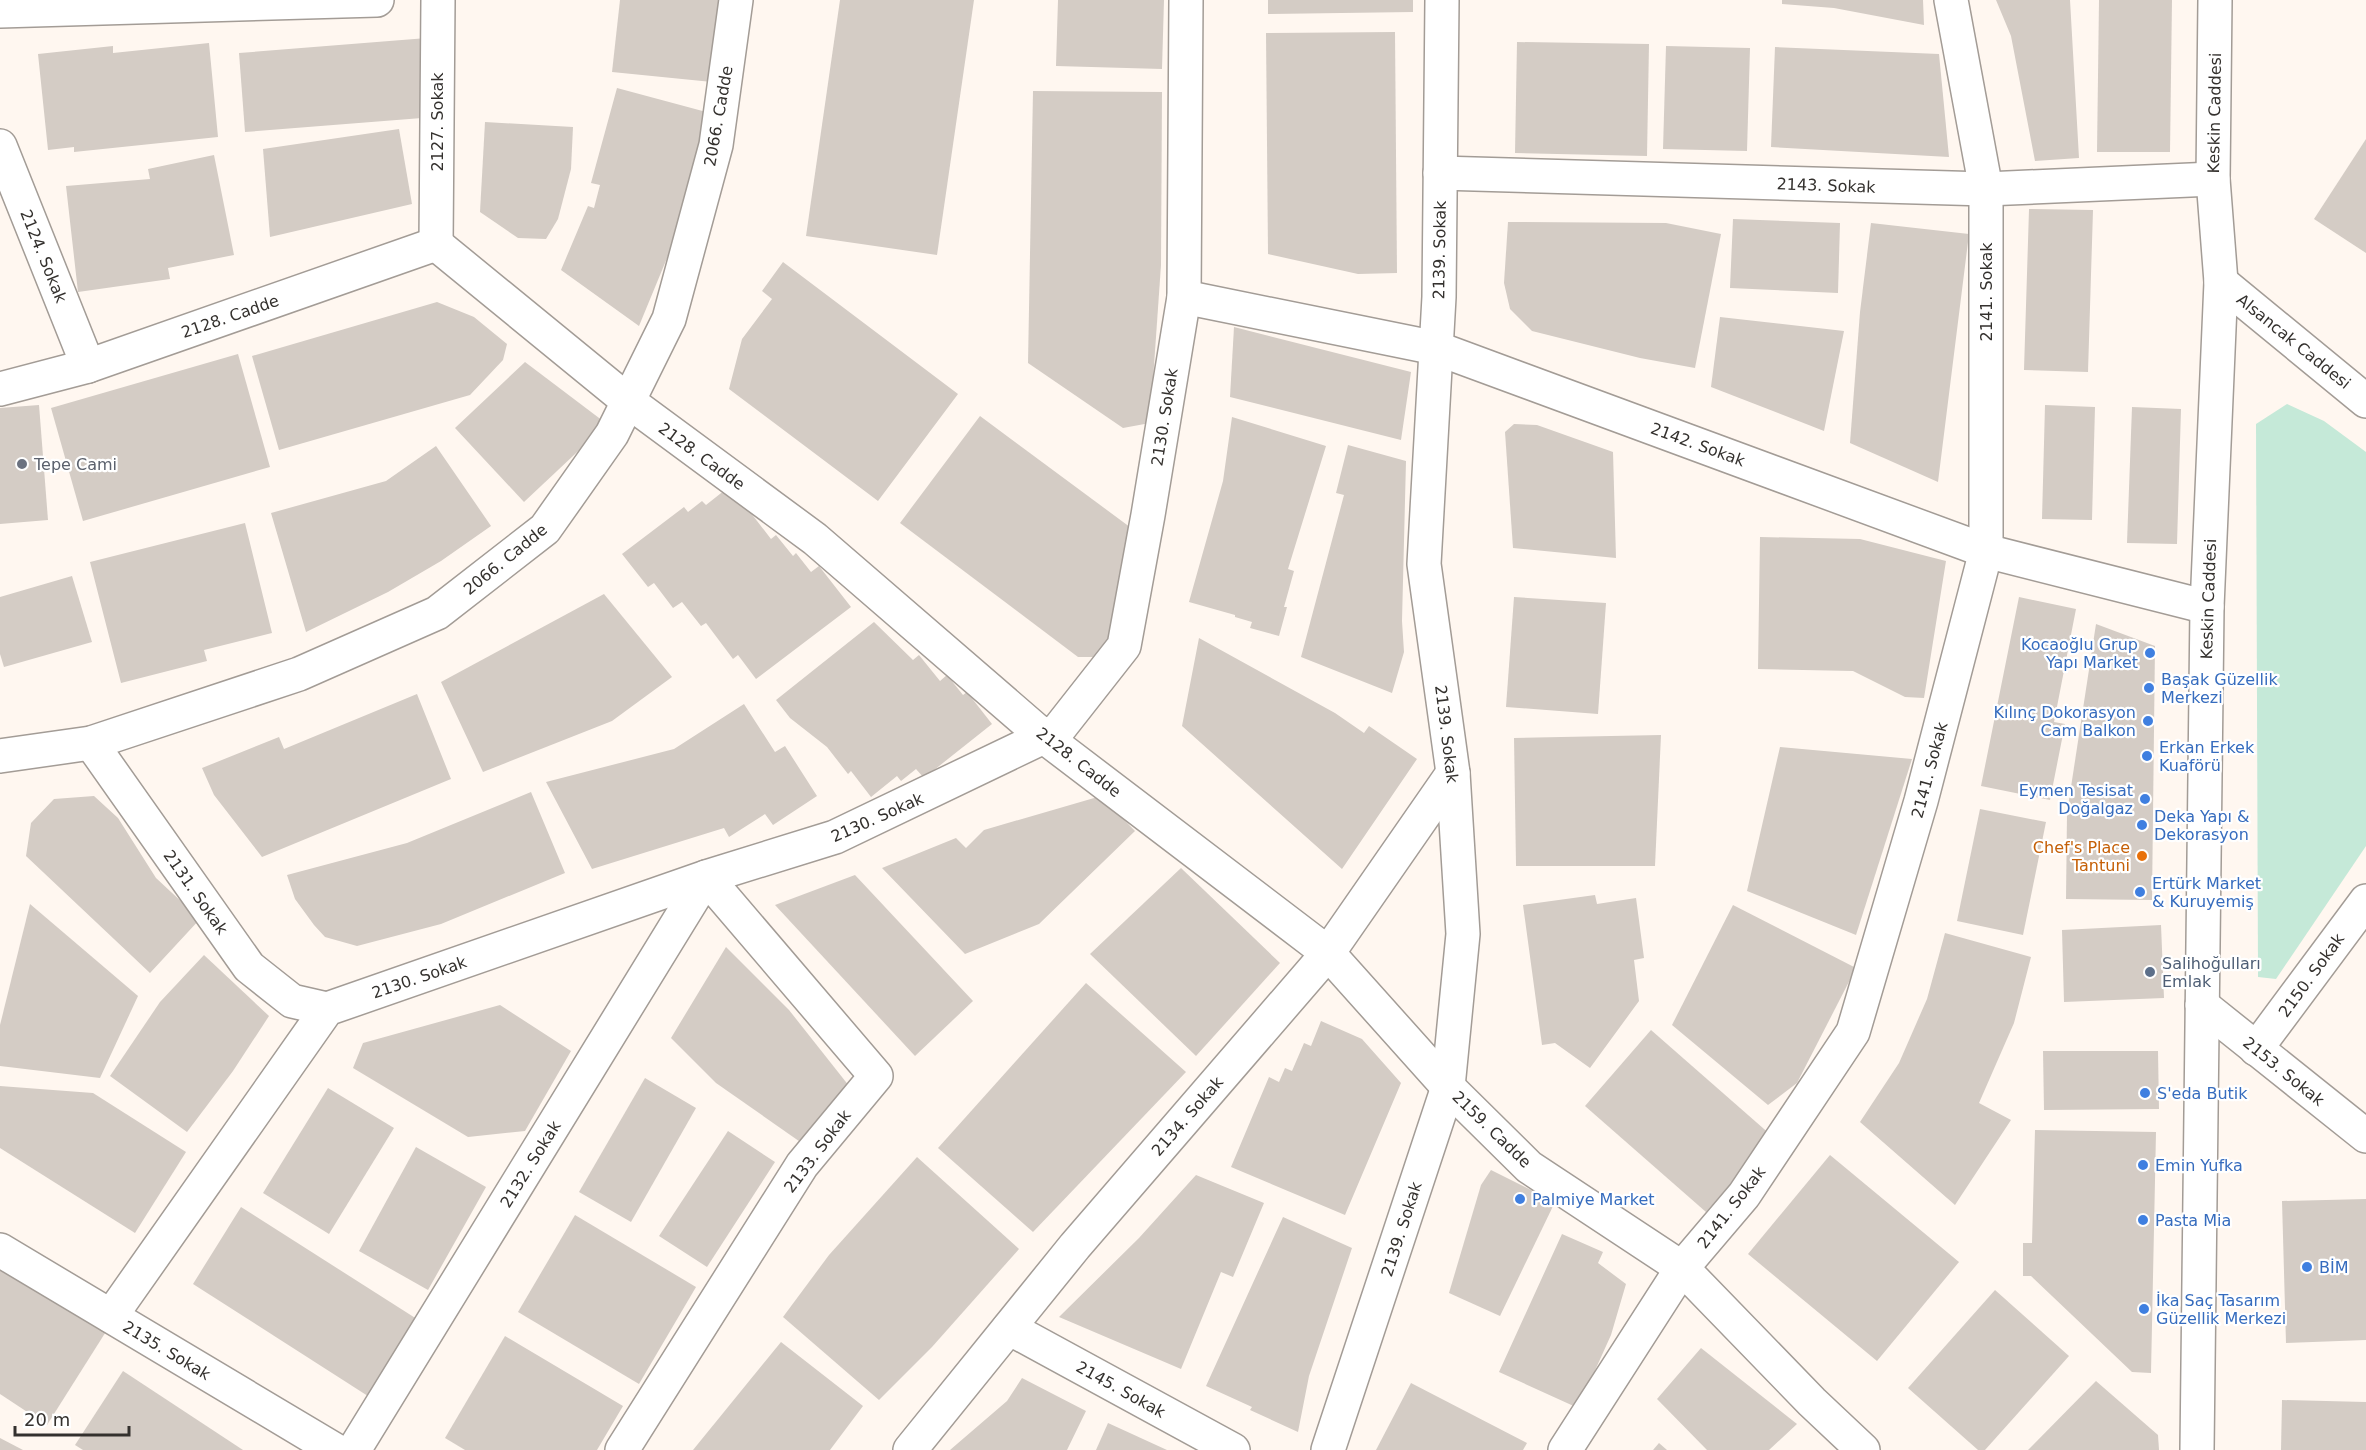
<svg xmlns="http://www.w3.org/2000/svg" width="2366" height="1450" font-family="'DejaVu Sans',sans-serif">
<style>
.green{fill:#c5e9d8}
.building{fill:#d4ccc5}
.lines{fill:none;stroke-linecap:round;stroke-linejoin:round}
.street-casing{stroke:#a39c96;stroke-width:36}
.street{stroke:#fff;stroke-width:33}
.worship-dot{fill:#6b7280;stroke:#fff;stroke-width:2}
.shop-dot{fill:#3f7fe0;stroke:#fff;stroke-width:2}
.food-dot{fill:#e8710a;stroke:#fff;stroke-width:2}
.service-dot{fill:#5c6f8a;stroke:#fff;stroke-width:2}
.labels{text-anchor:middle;stroke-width:4.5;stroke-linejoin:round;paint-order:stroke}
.street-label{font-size:16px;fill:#34312e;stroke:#fff}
.worship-label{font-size:16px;fill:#5b616d;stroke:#fff;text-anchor:start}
.shop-label{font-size:16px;fill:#366cbe;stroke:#fff;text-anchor:start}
.food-label{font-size:16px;fill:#c56008;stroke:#fff;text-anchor:end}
.service-label{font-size:16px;fill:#4e5e75;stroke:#fff;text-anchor:start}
</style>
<rect width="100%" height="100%" fill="#fff7f0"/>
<polygon class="green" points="2287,404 2324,421 2366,452 2366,846 2276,979 2258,977 2256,424"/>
<g class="building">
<polygon points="620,0 721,0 712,82 612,72"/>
<polygon points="840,0 974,0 937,255 806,236"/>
<polygon points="1058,0 1164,0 1162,69 1056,66"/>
<polygon points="1268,0 1413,0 1413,12 1268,14"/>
<polygon points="1782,0 1923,0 1924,25 1834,8 1782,4"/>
<polygon points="1996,0 2070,0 2079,158 2035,161 2011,36"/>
<polygon points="2099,0 2172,0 2170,152 2097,152"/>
<polygon points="1395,32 1397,273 1358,274 1268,254 1266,33"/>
<polygon points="427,38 422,118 245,132 239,53"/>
<polygon points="1517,42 1649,44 1647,156 1515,153"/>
<polygon points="209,43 218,137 74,152 74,147 48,150 38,54 113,46 113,53"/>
<polygon points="1666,46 1750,48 1747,151 1663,149"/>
<polygon points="1775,47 1939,54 1949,157 1771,147"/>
<polygon points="617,88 710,113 679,229 639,326 561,270 588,206 594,208 600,185 591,183"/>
<polygon points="1033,91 1162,92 1161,265 1150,423 1123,428 1028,363"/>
<polygon points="485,122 573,127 571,169 558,219 546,239 518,238 480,212"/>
<polygon points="399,129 412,204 270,237 263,149"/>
<polygon points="2366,139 2366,253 2314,219"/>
<polygon points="214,155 234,255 168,268 170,279 78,292 66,186 150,179 148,169"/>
<polygon points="2029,209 2093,210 2088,372 2024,370"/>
<polygon points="1733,219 1840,223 1838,293 1730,288"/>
<polygon points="1508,222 1666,223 1721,234 1695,368 1640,358 1532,331 1510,309 1504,283"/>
<polygon points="1871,223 1969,234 1938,482 1850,443 1860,312"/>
<polygon points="783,262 958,394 878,501 729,389 742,339 772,299 762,291"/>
<polygon points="437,302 474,317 507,344 503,360 470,395 279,450 252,356"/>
<polygon points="1720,317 1844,331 1824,431 1711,387"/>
<polygon points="1234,327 1411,372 1401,440 1230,397"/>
<polygon points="238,354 270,467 83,521 51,408"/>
<polygon points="525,362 607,424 524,502 455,428"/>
<polygon points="39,405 48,520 0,524 0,408"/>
<polygon points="2045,405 2095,407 2092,520 2042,519"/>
<polygon points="2132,407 2181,409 2177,544 2127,543"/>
<polygon points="980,416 1142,536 1110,657 1078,657 900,523"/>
<polygon points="1232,417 1326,446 1288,569 1294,571 1284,607 1287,607 1279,636 1250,628 1252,622 1235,617 1235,615 1189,602 1223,481"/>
<polygon points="1514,424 1537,425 1613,452 1616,558 1513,548 1505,432"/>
<polygon points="1348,445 1406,461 1402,621 1404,652 1392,693 1301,657 1344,495 1336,493"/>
<polygon points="436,446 491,526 441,561 388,592 306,632 271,513 386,481"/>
<polygon points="730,486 771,539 776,535 793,556 796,553 811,572 819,566 851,607 756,679 738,655 733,659 706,623 701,626 682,602 673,608 654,583 648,587 622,554 684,507 688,512 702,501 706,505"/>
<polygon points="245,523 272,633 204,650 207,661 121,683 90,562"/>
<polygon points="1760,537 1860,539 1946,561 1924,698 1905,697 1853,671 1758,669"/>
<polygon points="72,576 92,642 4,667 0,654 0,597"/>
<polygon points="604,594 672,677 612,721 483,772 441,682"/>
<polygon points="1514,597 1606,603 1598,714 1506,707"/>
<polygon points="2019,597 2076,609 2054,722 2065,724 2050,800 1981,786"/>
<polygon points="874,622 913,660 919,655 940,681 947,675 963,695 967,692 992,724 924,778 916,769 901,781 897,776 871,797 851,771 848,774 827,747 790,718 776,700"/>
<polygon points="2096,624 2155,646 2152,900 2066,899 2067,813"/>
<polygon points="1199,638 1335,713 1364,733 1369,726 1417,759 1342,869 1182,726"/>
<polygon points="417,694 451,779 262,857 214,795 202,768 279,737 284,749"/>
<polygon points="744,704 775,752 785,746 817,796 773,825 765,814 729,837 724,828 592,869 546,782 674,749"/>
<polygon points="1661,735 1655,866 1516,866 1514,738"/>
<polygon points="1780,747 1912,759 1856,935 1747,891"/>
<polygon points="531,792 565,873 441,924 357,946 325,937 314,925 295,899 287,875 407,843"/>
<polygon points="94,796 118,818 156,878 200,919 150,973 26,856 31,823 54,799"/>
<polygon points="1101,796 1135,831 1039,924 965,954 882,868 956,838 966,848 984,830"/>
<polygon points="1980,809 2046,822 2023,935 1957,921"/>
<polygon points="1181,868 1280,963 1196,1056 1090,954"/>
<polygon points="855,875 973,1001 915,1056 775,905"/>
<polygon points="1595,895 1597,904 1636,898 1644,958 1634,960 1639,1001 1590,1068 1555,1043 1542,1045 1523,905"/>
<polygon points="30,904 138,996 100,1078 0,1066 0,1025"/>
<polygon points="1733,905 1856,968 1797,1083 1768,1105 1672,1025"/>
<polygon points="2161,925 2164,998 2064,1002 2062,930"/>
<polygon points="1945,933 2031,957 2014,1023 1979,1103 2011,1120 1955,1205 1860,1122 1899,1063 1927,999"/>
<polygon points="726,947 789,1010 857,1096 806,1146 716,1083 671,1038"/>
<polygon points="204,955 269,1016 233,1071 187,1132 110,1076 160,1002"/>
<polygon points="1086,983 1186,1072 1033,1232 938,1148"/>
<polygon points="500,1005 571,1051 525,1131 468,1137 353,1068 363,1043"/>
<polygon points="1321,1021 1362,1039 1401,1083 1345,1215 1231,1167 1269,1077 1279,1082 1285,1068 1292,1071 1304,1043 1311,1046"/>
<polygon points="1651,1030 1772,1136 1706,1212 1585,1106"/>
<polygon points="2043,1051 2158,1051 2159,1109 2044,1110"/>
<polygon points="645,1078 696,1108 631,1222 579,1192"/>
<polygon points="0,1086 93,1093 186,1152 135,1233 0,1148"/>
<polygon points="328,1088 394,1128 329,1234 263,1193"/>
<polygon points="2035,1130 2156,1132 2151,1373 2132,1372 2031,1276 2023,1276 2023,1243 2032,1243"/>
<polygon points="728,1131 775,1162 707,1267 659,1236"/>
<polygon points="416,1147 486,1187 428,1290 359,1251"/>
<polygon points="1830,1155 1959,1262 1877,1361 1748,1254"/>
<polygon points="917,1157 1019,1249 932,1347 879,1400 783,1317 829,1255"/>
<polygon points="1491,1170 1555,1202 1500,1316 1449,1293 1481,1185"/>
<polygon points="1196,1175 1264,1203 1233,1277 1221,1272 1181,1369 1059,1317 1139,1238"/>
<polygon points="2366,1199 2366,1340 2286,1343 2282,1201"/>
<polygon points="241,1207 420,1321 371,1398 193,1284"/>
<polygon points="575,1215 696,1287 639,1384 518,1312"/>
<polygon points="1283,1217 1352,1248 1309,1376 1298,1432 1250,1410 1252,1407 1206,1386"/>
<polygon points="1562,1234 1603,1252 1598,1263 1626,1284 1611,1335 1578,1408 1499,1372"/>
<polygon points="0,1261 107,1330 47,1425 0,1394"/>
<polygon points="1995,1290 2069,1356 1985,1450 1978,1450 1908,1388"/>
<polygon points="505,1336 623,1406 597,1450 465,1450 445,1438"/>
<polygon points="781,1342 863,1406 830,1450 693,1450"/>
<polygon points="1701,1348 1797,1424 1769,1450 1707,1450 1657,1399"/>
<polygon points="123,1371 243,1450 83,1450 75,1445"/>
<polygon points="1022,1378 1086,1411 1067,1450 950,1450 1007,1401"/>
<polygon points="2096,1381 2158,1435 2159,1450 2028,1450"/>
<polygon points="1411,1383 1527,1443 1523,1450 1376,1450"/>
<polygon points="2282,1400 2366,1402 2366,1450 2281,1450"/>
<polygon points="1108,1423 1167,1450 1096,1450"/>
<polygon points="0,1438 23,1450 0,1450"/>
<polygon points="1659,1443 1667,1450 1653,1450"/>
</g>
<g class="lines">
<defs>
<g id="street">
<polyline points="0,11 377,0"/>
<polyline points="0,146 88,366"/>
<polyline points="1440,173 1986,189 2213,179"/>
<polyline points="436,244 628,401 815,539 1043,736 1328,953 1448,1087 1529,1167 1682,1268 1812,1402 1863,1450"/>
<polyline points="436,244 438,0"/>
<polyline points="2221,282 2366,401"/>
<polyline points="1184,297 1436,348 1986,551 2207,607"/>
<polyline points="0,389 88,366 436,244"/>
<polyline points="91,743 249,967 292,1001 327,1009"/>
<polyline points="0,756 91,743 299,674 437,613 545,529 612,434 669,319 716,145 736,0"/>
<polyline points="2202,1005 2366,1136"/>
<polyline points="2256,1049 2366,901"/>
<polyline points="0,1250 335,1450"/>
<polyline points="111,1316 327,1009 706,877 835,837 1058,730 1124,646 1148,515 1184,297 1186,0"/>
<polyline points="1009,1328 1233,1450"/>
<polyline points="354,1450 706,877 876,1076 802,1165 622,1450"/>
<polyline points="910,1450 1075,1246 1328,953 1453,773"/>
<polyline points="1328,1450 1448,1087 1463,934 1453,773 1424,564 1439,297 1442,0"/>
<polyline points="1565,1450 1682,1268 1744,1195 1853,1032 1921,801 1986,551 1986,189 1951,0"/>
<polyline points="2197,1450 2207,607 2221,282 2213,179 2215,0"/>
</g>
</defs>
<use href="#street" class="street-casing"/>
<use href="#street" class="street"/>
</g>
<circle class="worship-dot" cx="22" cy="464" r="6"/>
<g class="shop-dot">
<circle cx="2150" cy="653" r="6"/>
<circle cx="2149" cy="688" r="6"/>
<circle cx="2148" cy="721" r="6"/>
<circle cx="2147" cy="756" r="6"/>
<circle cx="2145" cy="799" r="6"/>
<circle cx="2142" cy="825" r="6"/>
<circle cx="2140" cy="892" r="6"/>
<circle cx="2145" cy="1093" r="6"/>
<circle cx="2143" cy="1165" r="6"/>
<circle cx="1520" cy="1199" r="6"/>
<circle cx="2143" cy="1220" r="6"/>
<circle cx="2307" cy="1267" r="6"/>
<circle cx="2144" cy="1309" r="6"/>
</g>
<circle class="food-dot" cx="2142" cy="856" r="6"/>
<circle class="service-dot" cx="2150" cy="972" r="6"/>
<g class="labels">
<g class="street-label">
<text transform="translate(2214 113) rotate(-89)" y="6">Keskin Caddesi</text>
<text transform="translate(718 116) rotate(-80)" y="6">2066. Cadde</text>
<text transform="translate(437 122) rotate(-90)" y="6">2127. Sokak</text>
<text transform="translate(1826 185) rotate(2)" y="6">2143. Sokak</text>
<text transform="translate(1439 250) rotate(-89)" y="6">2139. Sokak</text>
<text transform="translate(44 256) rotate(68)" y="6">2124. Sokak</text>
<text transform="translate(1986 292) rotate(-90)" y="6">2141. Sokak</text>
<text transform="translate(230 316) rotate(-19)" y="6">2128. Cadde</text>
<text transform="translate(2294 341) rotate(39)" y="6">Alsancak Caddesi</text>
<text transform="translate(1164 417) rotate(-81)" y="6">2130. Sokak</text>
<text transform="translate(1698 444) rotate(20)" y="6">2142. Sokak</text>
<text transform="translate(702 456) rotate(36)" y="6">2128. Cadde</text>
<text transform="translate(505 559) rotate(-39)" y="6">2066. Cadde</text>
<text transform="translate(2208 599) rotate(-88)" y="6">Keskin Caddesi</text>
<text transform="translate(1447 734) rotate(83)" y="6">2139. Sokak</text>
<text transform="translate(1079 762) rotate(38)" y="6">2128. Cadde</text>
<text transform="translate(1929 770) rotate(-75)" y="6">2141. Sokak</text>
<text transform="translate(877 817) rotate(-24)" y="6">2130. Sokak</text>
<text transform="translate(196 892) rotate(55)" y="6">2131. Sokak</text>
<text transform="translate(2311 975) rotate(-54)" y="6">2150. Sokak</text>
<text transform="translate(419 977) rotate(-19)" y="6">2130. Sokak</text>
<text transform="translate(2284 1071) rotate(39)" y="6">2153. Sokak</text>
<text transform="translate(1187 1116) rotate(-49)" y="6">2134. Sokak</text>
<text transform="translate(1492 1129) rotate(44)" y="6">2159. Cadde</text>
<text transform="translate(817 1151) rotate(-53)" y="6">2133. Sokak</text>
<text transform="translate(530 1164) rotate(-58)" y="6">2132. Sokak</text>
<text transform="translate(1731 1207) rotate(-52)" y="6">2141. Sokak</text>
<text transform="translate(1401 1229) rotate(-72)" y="6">2139. Sokak</text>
<text transform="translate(167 1350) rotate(31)" y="6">2135. Sokak</text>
<text transform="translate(1121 1389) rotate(29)" y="6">2145. Sokak</text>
</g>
<g class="worship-label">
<text x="34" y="470">Tepe Cami</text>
</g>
<g class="shop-label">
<text x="2138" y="650" text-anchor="end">Kocaoğlu Grup<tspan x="2138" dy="18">Yapı Market</tspan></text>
<text x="2161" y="685">Başak Güzellik<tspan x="2161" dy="18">Merkezi</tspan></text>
<text x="2136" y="718" text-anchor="end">Kılınç Dokorasyon<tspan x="2136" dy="18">Cam Balkon</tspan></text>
<text x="2159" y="753">Erkan Erkek<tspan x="2159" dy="18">Kuaförü</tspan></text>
<text x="2133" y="796" text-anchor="end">Eymen Tesisat<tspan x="2133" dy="18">Doğalgaz</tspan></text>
<text x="2154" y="822">Deka Yapı &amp;<tspan x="2154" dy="18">Dekorasyon</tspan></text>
<text x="2152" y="889">Ertürk Market<tspan x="2152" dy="18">&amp; Kuruyemiş</tspan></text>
<text x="2157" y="1099">S'eda Butik</text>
<text x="2155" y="1171">Emin Yufka</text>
<text x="1532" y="1205">Palmiye Market</text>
<text x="2155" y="1226">Pasta Mia</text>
<text x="2319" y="1273">BİM</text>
<text x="2156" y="1306">İka Saç Tasarım<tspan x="2156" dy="18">Güzellik Merkezi</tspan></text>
</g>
<g class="food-label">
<text x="2130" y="853">Chef's Place<tspan x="2130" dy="18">Tantuni</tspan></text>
</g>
<g class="service-label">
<text x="2162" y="969">Salihoğulları<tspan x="2162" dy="18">Emlak</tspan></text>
</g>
</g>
<path d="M15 1426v9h114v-9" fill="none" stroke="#34312e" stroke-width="3"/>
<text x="24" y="1426" font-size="18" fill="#34312e" stroke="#ffffff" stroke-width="4.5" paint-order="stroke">20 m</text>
</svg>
